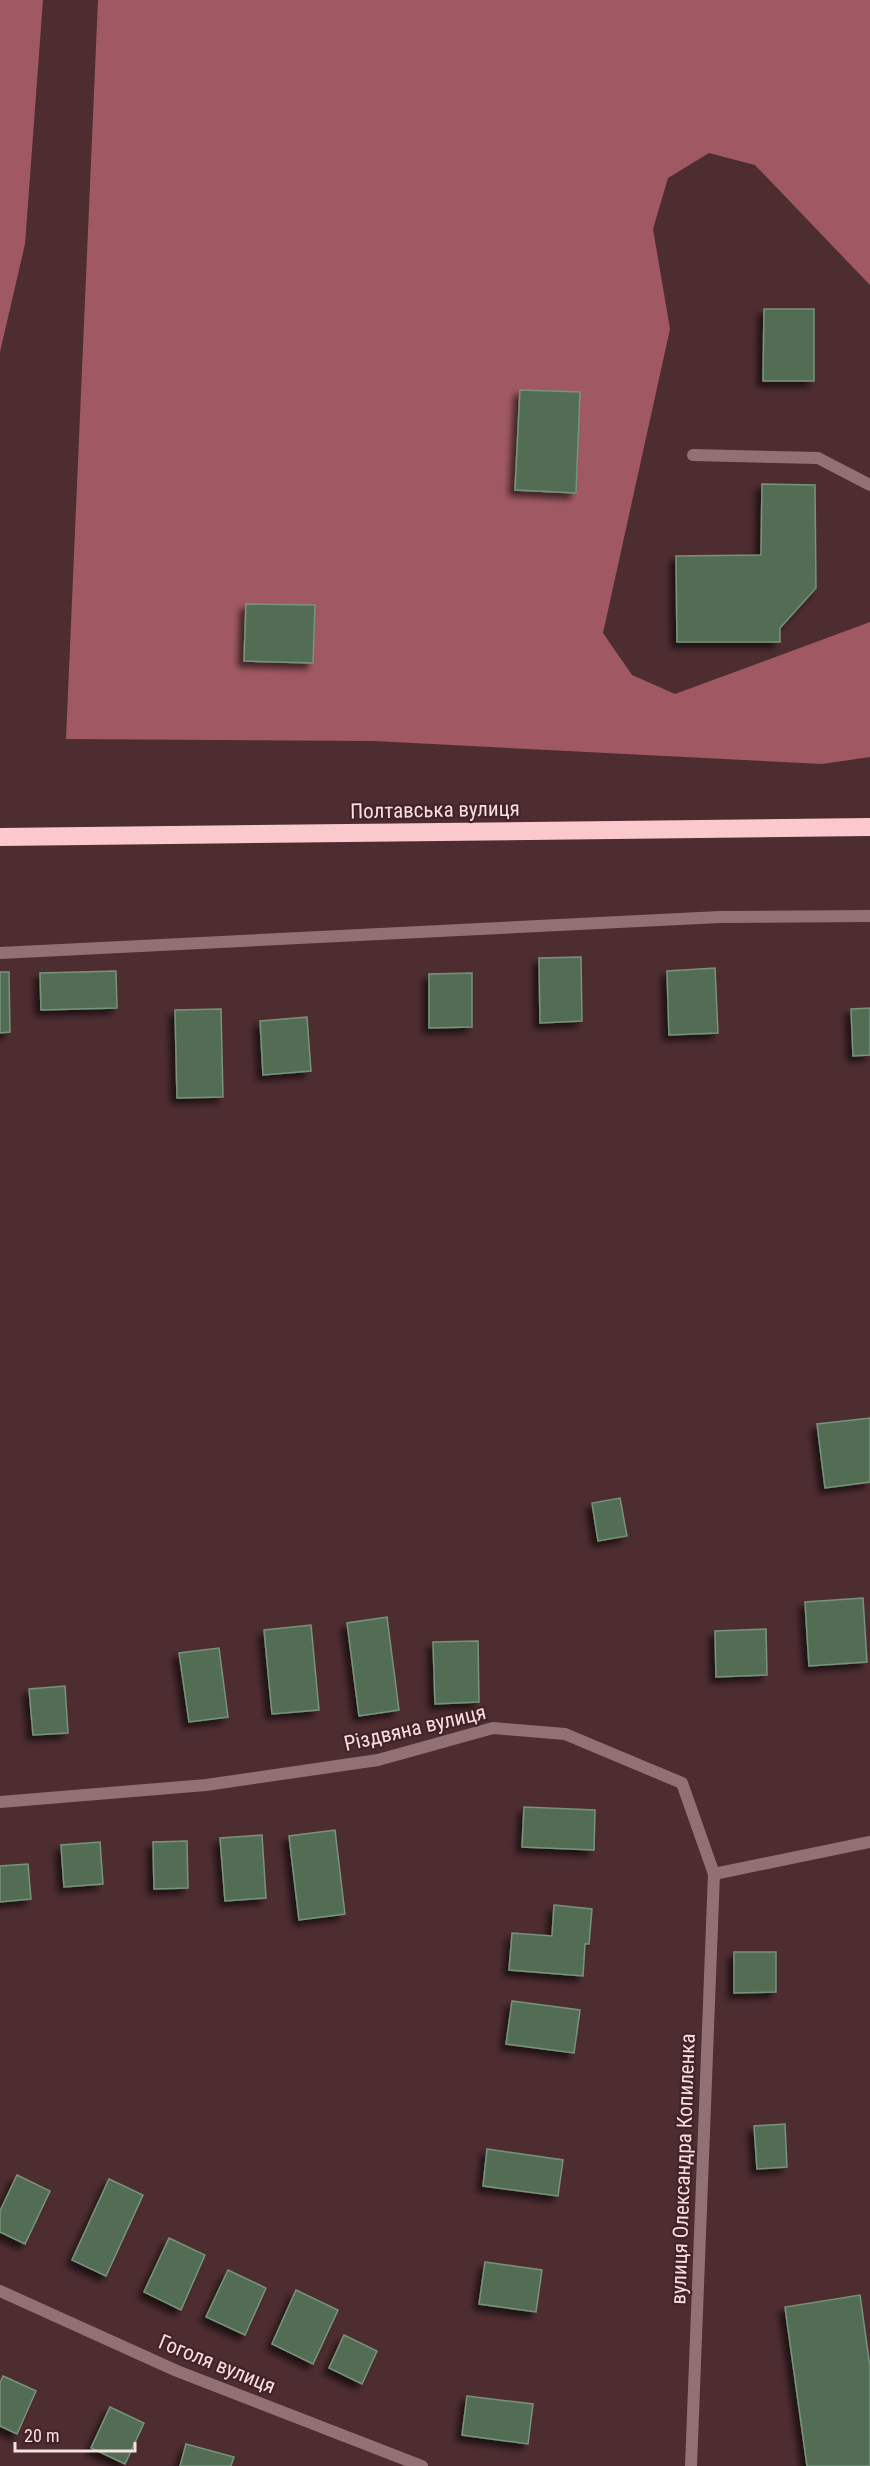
<svg xmlns="http://www.w3.org/2000/svg" width="870" height="2466" font-family="'Roboto Condensed',sans-serif">
<style>
.forest{fill:#a05962}
.building{fill:#526d55;stroke:#77937a;stroke-width:1.5;filter:url(#shadow)}
.lines{fill:none;stroke-linecap:round;stroke-linejoin:round}
.lane{stroke:#927174;stroke-width:12}
.street{stroke:#927174;stroke-width:12}
.highway{stroke:#fac8cd;stroke-width:18}
.labels{text-anchor:middle;stroke-width:4.5;stroke-linejoin:round;paint-order:stroke}
.street-label{font-size:21px;fill:#f7e0e2;stroke:#432327}
</style>
<defs>
<filter id="shadow"><feDropShadow dx="-5.5" dy="5.5" stdDeviation="3" flood-color="#0009"/></filter>
</defs>
<rect width="100%" height="100%" fill="#4e2d31"/>
<g class="forest">
<polygon points="0,0 43,0 25,244 0,352"/>
<polygon points="98,0 870,0 870,285 755,165 709,153 668,178 653,229 670,329 603,633 632,675 675,694 870,622 870,757 822,764 374,741 66,739"/>
</g>
<g class="building">
<polygon points="764,309 814,309 814,381 763,381"/>
<polygon points="520,390 580,392 576,493 515,490"/>
<polygon points="762,484 815,485 816,588 780,628 780,642 677,642 676,556 761,555"/>
<polygon points="246,604 315,605 313,663 244,661"/>
<polygon points="581,957 582,1021 540,1023 539,958"/>
<polygon points="715,968 718,1033 669,1035 667,971"/>
<polygon points="116,971 117,1008 41,1010 40,973"/>
<polygon points="0,972 9,972 10,1032 0,1033"/>
<polygon points="472,973 472,1027 429,1028 429,974"/>
<polygon points="870,1008 870,1055 853,1056 851,1009"/>
<polygon points="221,1009 223,1097 177,1098 175,1010"/>
<polygon points="307,1017 311,1071 263,1075 260,1021"/>
<polygon points="870,1418 870,1482 825,1488 817,1424"/>
<polygon points="620,1498 627,1536 598,1541 592,1503"/>
<polygon points="863,1598 867,1662 809,1666 805,1602"/>
<polygon points="387,1617 399,1710 359,1716 347,1623"/>
<polygon points="311,1625 319,1710 272,1714 264,1630"/>
<polygon points="766,1629 767,1675 716,1677 715,1631"/>
<polygon points="478,1641 479,1702 435,1704 433,1642"/>
<polygon points="219,1648 228,1717 189,1722 179,1653"/>
<polygon points="65,1686 68,1733 33,1735 29,1689"/>
<polygon points="524,1807 595,1810 594,1850 522,1847"/>
<polygon points="335,1830 345,1914 299,1920 289,1836"/>
<polygon points="262,1835 266,1898 225,1901 220,1838"/>
<polygon points="187,1841 188,1888 154,1889 153,1842"/>
<polygon points="100,1842 103,1884 64,1887 61,1845"/>
<polygon points="28,1864 31,1899 0,1902 0,1866"/>
<polygon points="554,1905 592,1909 589,1944 585,1944 583,1976 509,1970 512,1933 552,1936"/>
<polygon points="734,1952 776,1952 776,1992 734,1993"/>
<polygon points="512,2001 580,2010 574,2053 506,2044"/>
<polygon points="785,2124 787,2167 757,2169 754,2126"/>
<polygon points="487,2149 563,2160 558,2196 483,2186"/>
<polygon points="17,2175 50,2191 25,2244 0,2232 0,2211"/>
<polygon points="109,2179 143,2195 106,2276 72,2260"/>
<polygon points="169,2238 205,2255 181,2310 144,2292"/>
<polygon points="485,2262 542,2270 536,2312 479,2304"/>
<polygon points="228,2270 266,2288 245,2335 206,2317"/>
<polygon points="296,2290 338,2310 313,2364 272,2344"/>
<polygon points="860,2295 870,2367 870,2466 807,2466 785,2307"/>
<polygon points="344,2335 377,2351 362,2384 329,2368"/>
<polygon points="3,2376 36,2391 17,2434 0,2426 0,2383"/>
<polygon points="467,2396 533,2404 528,2444 462,2435"/>
<polygon points="110,2407 144,2423 125,2464 91,2448"/>
<polygon points="186,2444 234,2457 231,2466 180,2466"/>
</g>
<g class="lines">
<g class="lane">
<polyline points="693,455 818,458 870,485"/>
<polyline points="0,953 720,917 870,916"/>
</g>
<g class="street">
<polyline points="0,1802 206,1785 378,1760 493,1728 565,1734 682,1783 714,1874 691,2466"/>
<polyline points="714,1874 870,1842"/>
<polyline points="0,2291 177,2371 422,2466"/>
</g>
<polyline class="highway" points="0,837 870,827"/>
</g>
<g class="labels">
<g class="street-label">
<text transform="translate(435 810) rotate(-1)" y="7">Полтавська вулиця</text>
<text transform="translate(415 1728) rotate(-13)" y="7">Різдвяна вулиця</text>
<text transform="translate(683 2169) rotate(-88)" y="7">вулиця Олександра Копиленка</text>
<text transform="translate(217 2364) rotate(22)" y="7">Гоголя вулиця</text>
</g>
</g>
<path d="M15 2442v9h120v-9" fill="none" stroke="#f7e0e2" stroke-width="3"/>
<text x="24" y="2442" font-size="18" fill="#f7e0e2" stroke="#432327" stroke-width="4.5" paint-order="stroke">20 m</text>
</svg>
